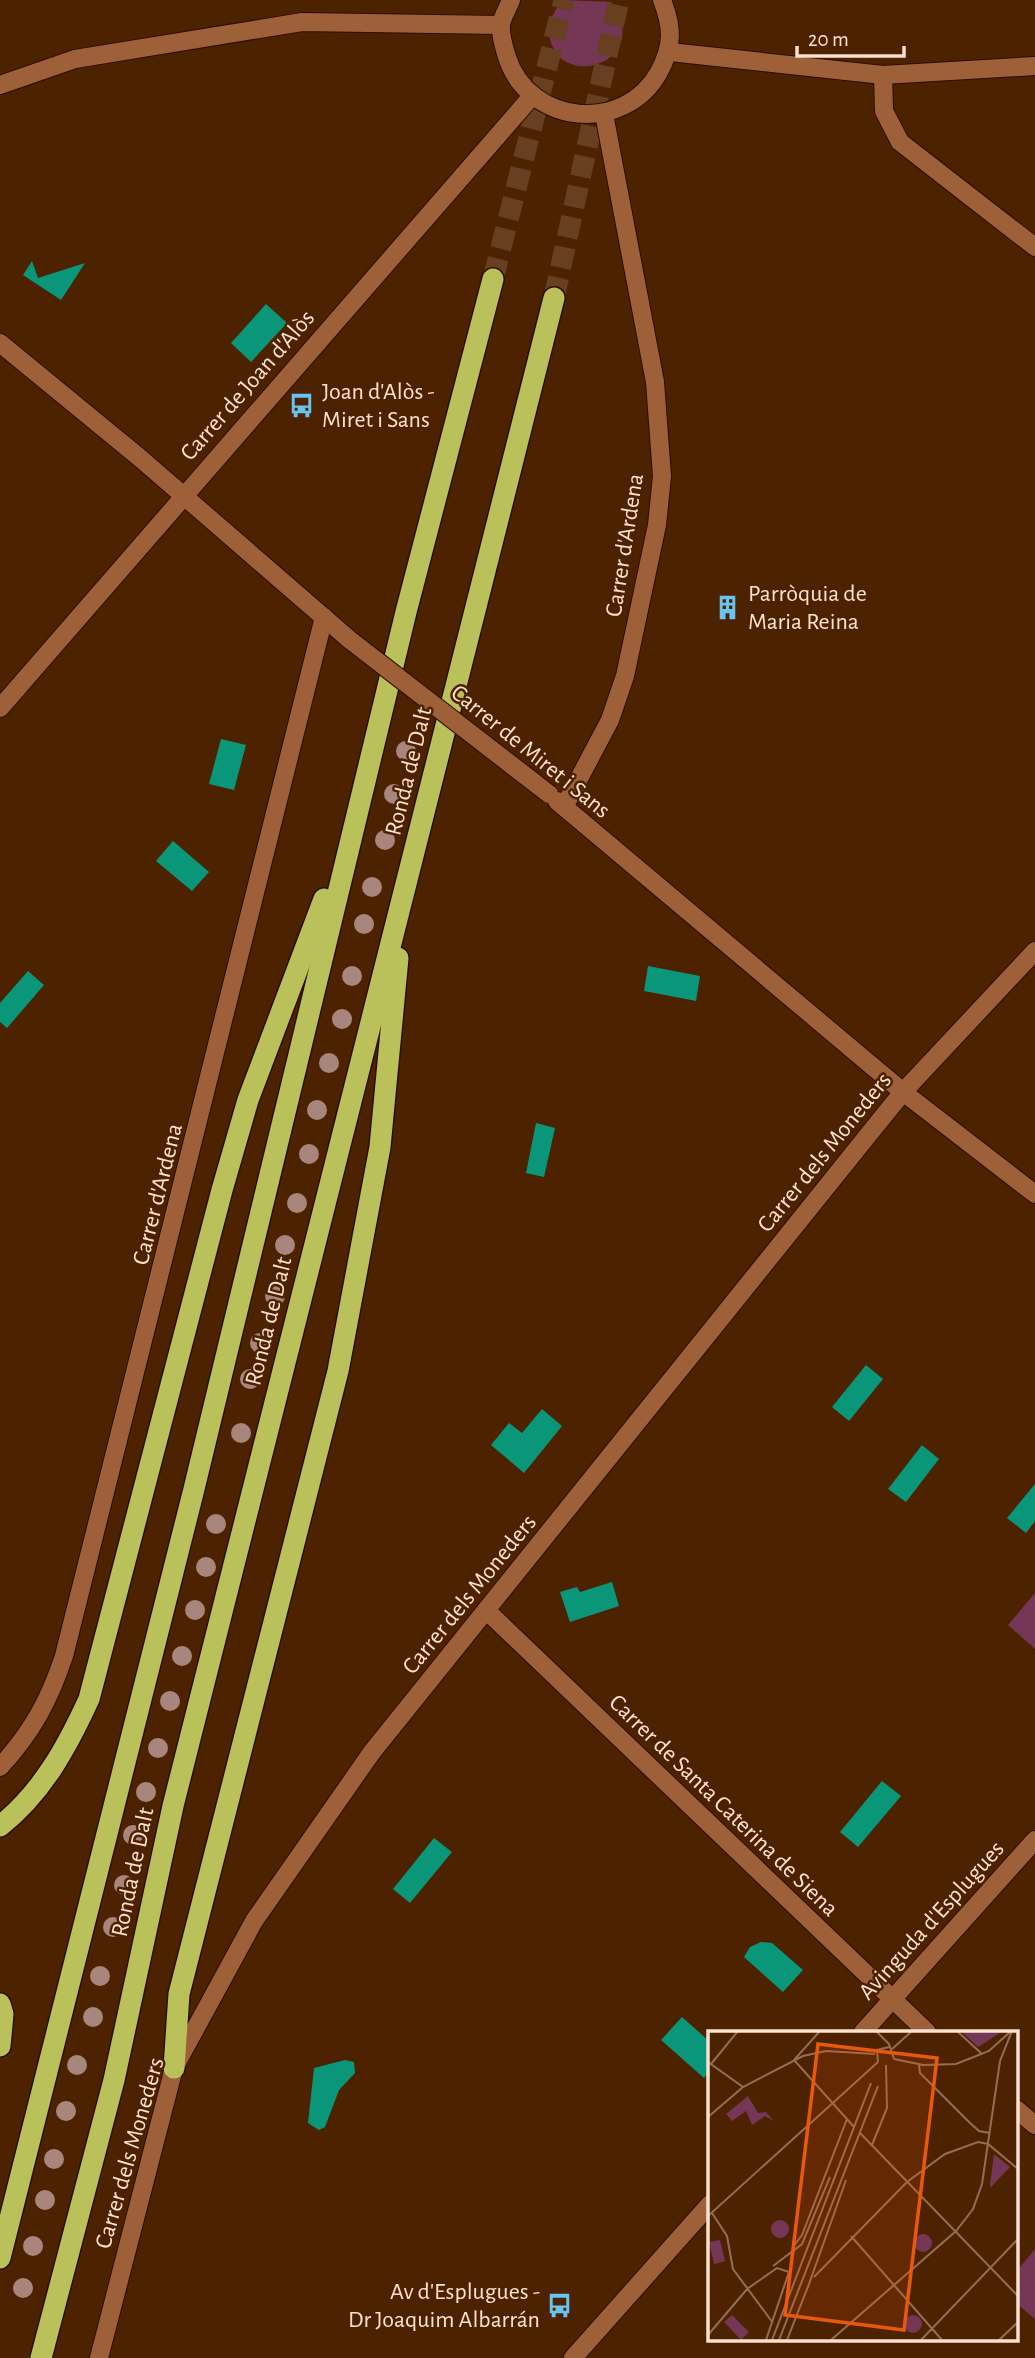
<svg xmlns="http://www.w3.org/2000/svg" width="1035" height="2358" font-family="'Alegreya Sans',sans-serif">
<style>
.green{fill:#763655}
.water{fill:#0a9779}
.lines{fill:none;stroke-linecap:round;stroke-linejoin:round}
.highway-tunnel{stroke:#683f20;stroke-width:21;stroke-dasharray:21 10;stroke-linecap:butt}
.minor-casing{stroke:#2c0e00;stroke-width:20}
.highway-casing{stroke:#2c0e00;stroke-width:24}
.minor{stroke:#9e6038;stroke-width:18}
.highway{stroke:#bac05a;stroke-width:21}
.minor-bridge-casing{stroke:#2c0e00;stroke-width:20;stroke-linecap:butt}
.minor-bridge{stroke:#9e6038;stroke-width:18}
.tree{fill:#a8867d}
.labels{text-anchor:middle;stroke-width:5;stroke-linejoin:round;paint-order:stroke}
.street-label{font-size:24px;fill:#fee1d0;stroke:#4d2201}
.poi-label{font-size:24px;fill:#fee1d0;stroke:#4d2201;text-anchor:start}
.inset-road{fill:none;stroke:#946e54;stroke-width:2}
.view{fill:#e8590c;fill-opacity:0.15;stroke:#e8590c;stroke-width:3.5}
.inset-edge{fill:none;stroke:#fee1d0;stroke-width:3.5}
</style>
<rect width="100%" height="100%" fill="#4d2201"/>
<g class="green">
<path d="M565 0 611 2C656 62 556 95 549 33 548 20 555 8 565 0Z"/>
<polygon points="1035,1593 1035,1649 1008,1625"/>
<polygon points="1035,2249 1035,2319 1016,2303 1016,2272"/>
</g>
<g class="water">
<polygon points="32,261 38,278 85,263 61,300 23,275"/>
<polygon points="266,304 287,323 251,362 231,343"/>
<polygon points="221,739 246,745 234,790 209,784"/>
<polygon points="173,841 209,872 192,891 156,861"/>
<polygon points="648,966 700,976 696,1001 644,991"/>
<polygon points="28,971 44,985 7,1028 0,1022 0,1003"/>
<polygon points="536,1123 555,1128 544,1177 526,1173"/>
<polygon points="866,1365 883,1379 849,1421 832,1407"/>
<polygon points="542,1409 562,1426 524,1473 491,1445 509,1423 522,1433"/>
<polygon points="922,1445 939,1459 906,1502 888,1489"/>
<polygon points="1035,1484 1035,1521 1026,1533 1007,1518"/>
<polygon points="612,1582 619,1606 570,1622 560,1592 577,1587 580,1592"/>
<polygon points="882,1781 901,1796 858,1847 840,1832"/>
<polygon points="434,1838 452,1852 410,1903 393,1889"/>
<polygon points="761,1942 772,1943 803,1970 783,1992 744,1957 750,1947"/>
<polygon points="682,2017 709,2041 709,2072 704,2078 661,2040"/>
<polygon points="345,2060 354,2062 355,2073 339,2090 325,2127 319,2130 308,2123 314,2068"/>
</g>
<g class="lines">
<g class="highway-tunnel">
<polyline points="493,279 564,0"/>
<polyline points="554,298 619,0"/>
</g>
<defs>
<g id="minor">
<path d="M511 0C508 8 502 17 501 25 500 36 504 47 507 57 529 126 625 134 659 72 673 46 673 28 662 0"/>
<polyline points="670,52 883,75 1035,66"/>
<polyline points="883,75 884,111 900,142 1035,247"/>
<polyline points="0,85 75,59 302,22 501,25"/>
<polyline points="0,343 140,458 350,640"/>
<polyline points="0,708 533,95"/>
<polyline points="557,801 903,1092 1035,1194"/>
<polyline points="564,807 610,720 625,676 657,525 662,476 655,382 604,114"/>
<polyline points="488,1612 927,2032"/>
<path d="M0 1767C32 1732 49 1701 64 1656L324 617"/>
<polyline points="863,2032 1035,1840"/>
<polyline points="1016,2109 1035,2125"/>
<polyline points="99,2358 174,2068 254,1921 372,1752 873,1129 903,1092 1035,951"/>
<polyline points="573,2358 710,2204"/>
</g>
<g id="highway">
<path d="M0 1826C42 1793 67 1747 89 1699L222 1190 248 1100 324 899"/>
<polyline points="0,2004 3,2014 0,2046"/>
<polyline points="174,2068 179,1994 338,1371 380,1147 398,958"/>
<polyline points="0,2258 194,1489 406,612 493,279"/>
<polyline points="41,2358 114,2080 173,1806 554,298"/>
</g>
</defs>
<use href="#minor" class="minor-casing"/>
<use href="#highway" class="highway-casing"/>
<use href="#minor" class="minor"/>
<use href="#highway" class="highway"/>
<defs>
<polyline id="minor-bridge" points="350,640 549,794"/>
</defs>
<use href="#minor-bridge" class="minor-bridge-casing"/>
<use href="#minor-bridge" class="minor-bridge"/>
</g>
<g class="tree">
<circle cx="406" cy="751" r="10"/>
<circle cx="394" cy="794" r="10"/>
<circle cx="385" cy="840" r="10"/>
<circle cx="372" cy="887" r="10"/>
<circle cx="364" cy="924" r="10"/>
<circle cx="352" cy="976" r="10"/>
<circle cx="342" cy="1019" r="10"/>
<circle cx="329" cy="1063" r="10"/>
<circle cx="317" cy="1110" r="10"/>
<circle cx="309" cy="1154" r="10"/>
<circle cx="297" cy="1203" r="10"/>
<circle cx="285" cy="1245" r="10"/>
<circle cx="275" cy="1296" r="10"/>
<circle cx="260" cy="1343" r="10"/>
<circle cx="250" cy="1379" r="10"/>
<circle cx="241" cy="1433" r="10"/>
<circle cx="216" cy="1524" r="10"/>
<circle cx="206" cy="1567" r="10"/>
<circle cx="195" cy="1610" r="10"/>
<circle cx="182" cy="1656" r="10"/>
<circle cx="170" cy="1701" r="10"/>
<circle cx="158" cy="1748" r="10"/>
<circle cx="146" cy="1792" r="10"/>
<circle cx="133" cy="1835" r="10"/>
<circle cx="124" cy="1885" r="10"/>
<circle cx="113" cy="1927" r="10"/>
<circle cx="100" cy="1976" r="10"/>
<circle cx="93" cy="2017" r="10"/>
<circle cx="77" cy="2065" r="10"/>
<circle cx="66" cy="2111" r="10"/>
<circle cx="54" cy="2159" r="10"/>
<circle cx="45" cy="2200" r="10"/>
<circle cx="33" cy="2246" r="10"/>
<circle cx="23" cy="2288" r="10"/>
</g>
<defs>
<symbol id="bus-bare" viewBox="-9 -9 18 18"><path d="M-5-6H5V4H4V6H2V4H-2V6H-4V4H-5ZM-3.5-4V0h7V-4ZM-3.5 1.2v1.5H-2V1.2ZM2 1.2v1.5H3.5V1.2Z" fill="#68c4f0" stroke="#4d2201" stroke-width="2.5" paint-order="stroke"/></symbol>
<symbol id="building-bare" viewBox="-9 -9 18 18"><path d="M-4-6H4V6H1V3H-1V6H-4ZM-2.5-4.3h1.7v1.8h-1.7ZM.8-4.3h1.7v1.8H.8ZM-2.5-1h1.7V.8h-1.7ZM.8-1h1.7V.8H.8Z" fill="#68c4f0" stroke="#4d2201" stroke-width="2.5" paint-order="stroke"/></symbol>
</defs>
<g fill-rule="evenodd">
<use href="#bus-bare" x="284" y="388" width="35" height="35"/>
<use href="#building-bare" x="710" y="590" width="35" height="35"/>
<use href="#bus-bare" x="542" y="2288" width="35" height="35"/>
</g>
<g class="labels">
<g class="street-label">
<text transform="translate(247 385) rotate(-49)" y="8">Carrer de Joan d'Alòs</text>
<text transform="translate(624 545) rotate(-81)" y="8">Carrer d'Ardena</text>
<text transform="translate(531 751) rotate(39)" y="8">Carrer de Miret i Sans</text>
<text transform="translate(408 771) rotate(-76)" y="8">Ronda de Dalt</text>
<text transform="translate(824 1152) rotate(-51)" y="8">Carrer dels Moneders</text>
<text transform="translate(157 1194) rotate(-76)" y="8">Carrer d'Ardena</text>
<text transform="translate(268 1321) rotate(-76)" y="8">Ronda de Dalt</text>
<text transform="translate(469 1594) rotate(-51)" y="8">Carrer dels Moneders</text>
<text transform="translate(724 1805) rotate(44)" y="8">Carrer de Santa Caterina de Siena</text>
<text transform="translate(132 1872) rotate(-78)" y="8">Ronda de Dalt</text>
<text transform="translate(931 1920) rotate(-48)" y="8">Avinguda d'Esplugues</text>
<text transform="translate(129 2153) rotate(-74)" y="8">Carrer dels Moneders</text>
</g>
<g class="poi-label">
<text x="322" y="399">Joan d'Alòs -<tspan x="322" dy="28">Miret i Sans</tspan></text>
<text x="748" y="601">Parròquia de<tspan x="748" dy="28">Maria Reina</tspan></text>
<text x="540" y="2299" text-anchor="end">Av d'Esplugues -<tspan x="540" dy="28">Dr Joaquim Albarrán</tspan></text>
</g>
</g>
<g transform="translate(708 2031)">
<rect width="310" height="310" fill="#4d2201"/>
<path d="M253 0H295L270 16ZM40 65 50 82 58 81 66 90 57 85 44 94 38 80 24 90 18 83ZM286 123 302 136 282 157V153ZM63 198a9 9 0 1 1 18 0a9 9 0 1 1-18 0ZM206 212a9 9 0 1 1 18 0a9 9 0 1 1-18 0ZM12 209 17 230 6 233 1 211ZM196 293a9 9 0 1 1 18 0a9 9 0 1 1-18 0ZM24 284 41 301 33 309 16 291Z" fill="#763655"/>
<path class="inset-road" d="M112 0 86 29 146 96M168 0 181 13 186 28M249 0 274 23M184 18 204 0M186 28 215 34 248 33 281 20 302 1M0 31 35 56M170 31 169 19 181 16M3 33 30 0M211 34 212 42 261 91 271 100 282 102M0 86 35 56 95 25 118 20 167 23M152 102 310 265M164 114 179 77 178 34M4 182 19 205 25 238 65 292M0 185 170 31M143 205 234 309M85 216 94 204 139 88M65 235 94 213 122 146M106 246 199 151 237 123 270 111 280 113 310 138M101 253 138 149M39 258 69 237 81 241 58 309M0 304 40 257M64 309 163 52M71 309 170 55M79 309 101 253M123 309 248 200 265 178 274 153 292 30 304 0M213 309 310 208M291 309 310 291"/>
<path class="view" d="M110 13 229 27 196 299 77 284Z"/>
<rect width="310" height="310" class="inset-edge"/>
</g>
<path d="M797 46v10h107v-10" fill="none" stroke="#fee1d0" stroke-width="3.5"/>
<text x="808" y="46" font-size="21" fill="#fee1d0" stroke="#4d2201" stroke-width="5" paint-order="stroke">20 m</text>
</svg>
